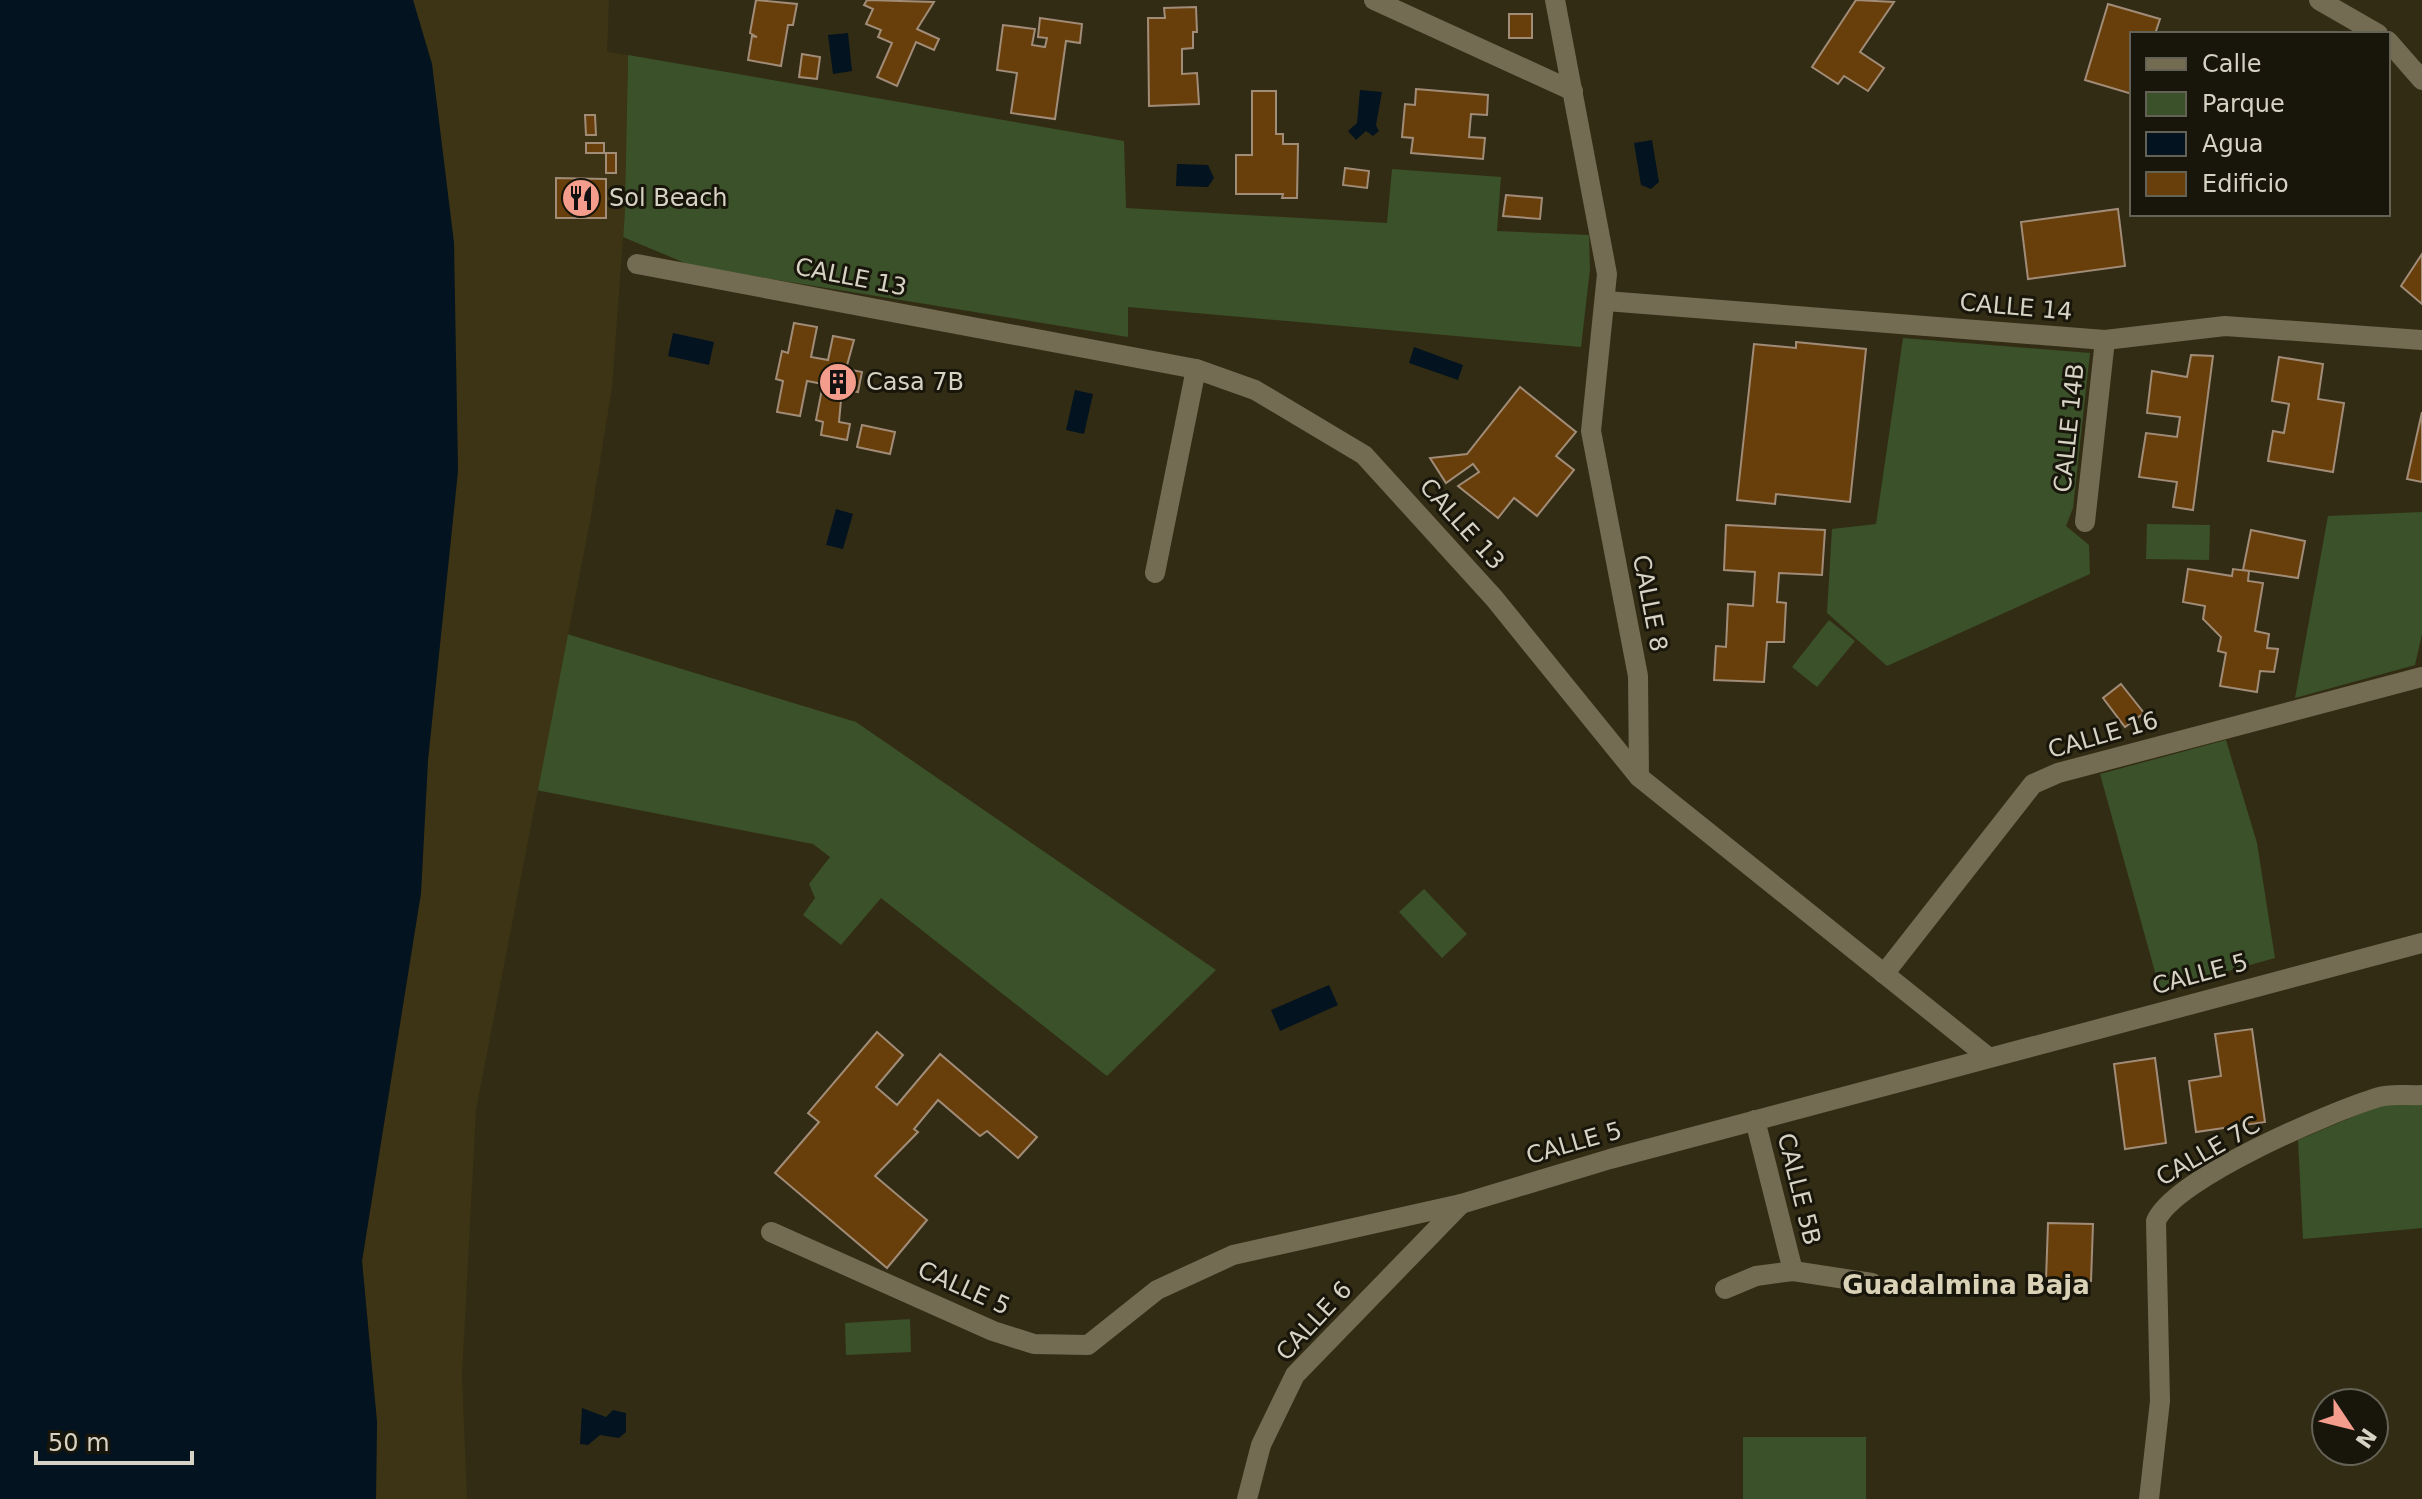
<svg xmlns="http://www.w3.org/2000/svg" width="2422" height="1499" font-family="'DejaVu Sans',sans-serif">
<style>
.green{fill:#3a5129}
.sand{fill:#3c3414}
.water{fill:#03131f}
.building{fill:#683f0a;stroke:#a18c78;stroke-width:2}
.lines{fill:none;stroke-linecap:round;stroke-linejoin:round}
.street{stroke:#736b52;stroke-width:20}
.labels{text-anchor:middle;stroke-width:6;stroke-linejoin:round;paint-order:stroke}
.poi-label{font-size:24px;fill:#d6d2c4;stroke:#18150b;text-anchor:start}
.street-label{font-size:24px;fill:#d6d2c4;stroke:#18150b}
.neighbourhood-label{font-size:26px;font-weight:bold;fill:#dad2b6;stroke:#18150b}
</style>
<rect width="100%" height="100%" fill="#332c15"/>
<g class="green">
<polygon points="628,55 1124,141 1126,208 1387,223 1392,169 1501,177 1497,231 1589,235 1590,269 1581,347 1128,307 1128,337 692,266 623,237"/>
<polygon points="1903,338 2090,353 2073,508 2066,526 2089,545 2090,574 1887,666 1827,613 1832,529 1876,524"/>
<polygon points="2422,512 2422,634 2415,665 2295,698 2328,516"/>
<polygon points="2147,524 2210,525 2209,560 2146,559"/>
<polygon points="1829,620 1855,641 1817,687 1792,667"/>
<polygon points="567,634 856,722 1216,970 1107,1076 881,898 841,945 803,915 815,898 809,884 830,857 813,844 536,790"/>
<polygon points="2226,740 2257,843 2275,958 2160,990 2100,774"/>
<polygon points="1424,889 1467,934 1442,958 1399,912"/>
<polygon points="2422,1103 2422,1228 2303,1239 2298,1140 2381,1105"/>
<polygon points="910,1319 911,1352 846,1355 845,1323"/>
<rect x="1743" y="1437" width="123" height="62"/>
</g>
<polygon class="sand" points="413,0 609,0 607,52 628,55 625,211 612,388 591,516 476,1110 462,1375 467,1499 376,1499 377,1422 362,1261 421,893 428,760 458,471 456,368 432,64"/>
<g class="water">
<polygon points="0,0 413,0 432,64 454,243 458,471 428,760 421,893 362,1261 377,1422 376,1499 0,1499"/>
<polygon points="848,33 852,71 833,74 828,35"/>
<polygon points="1360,90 1382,92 1376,125 1379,131 1373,136 1366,131 1356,140 1348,131 1357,123"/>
<polygon points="1652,140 1659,182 1651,189 1641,185 1634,143"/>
<polygon points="1177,164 1208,165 1214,178 1208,187 1176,186"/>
<polygon points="673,333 714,342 709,365 668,356"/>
<polygon points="1414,347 1463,365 1458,380 1409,363"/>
<polygon points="1075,390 1093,394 1084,434 1066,430"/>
<polygon points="836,509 853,514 843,549 826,545"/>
<polygon points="1329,985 1338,1005 1280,1031 1271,1010"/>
<polygon points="582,1408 606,1417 613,1410 626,1413 626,1432 619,1438 600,1435 588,1445 580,1444"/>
</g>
<g class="building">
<polygon points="756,0 797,4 793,25 788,25 781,66 748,60 752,36 757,37 750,33"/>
<polygon points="867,0 934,2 917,29 939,39 934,50 916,42 897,86 877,77 892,43 878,37 881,30 866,24 873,9 864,5"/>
<polygon points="1856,0 1894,2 1860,52 1884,68 1868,91 1844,76 1838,84 1812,67"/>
<polygon points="2108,4 2160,19 2155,34 2132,34 2132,94 2085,80"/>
<polygon points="1196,7 1197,32 1193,32 1193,48 1182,49 1182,74 1197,73 1199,104 1149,106 1148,18 1165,18 1164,8"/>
<rect x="1509" y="14" width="23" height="24"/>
<polygon points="1040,18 1082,24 1080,43 1066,41 1055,119 1011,113 1017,73 997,70 1003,25 1035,29 1032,45 1045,47 1047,38 1038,37"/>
<polygon points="802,54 820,57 817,79 799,77"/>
<polygon points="1416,89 1488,95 1487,115 1471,114 1469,137 1485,138 1483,159 1411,153 1413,138 1402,137 1405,104 1415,105"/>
<polygon points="1252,91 1276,91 1276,134 1283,134 1283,144 1298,144 1297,198 1282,198 1283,194 1236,194 1236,155 1252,155"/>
<polygon points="585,115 595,115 596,135 586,135"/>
<rect x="586" y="143" width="18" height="10"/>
<rect x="606" y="153" width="10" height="20"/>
<polygon points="1345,168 1369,171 1367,188 1343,185"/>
<polygon points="556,178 606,179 606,218 556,218"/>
<polygon points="1506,195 1542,198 1540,219 1503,216"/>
<polygon points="2118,209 2125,266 2028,279 2021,222"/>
<polygon points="2422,254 2422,304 2401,286"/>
<polygon points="794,323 817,327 811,357 828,360 833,336 854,340 846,369 862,372 858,392 842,389 839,422 850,424 847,440 821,435 823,422 816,420 823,384 807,381 800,416 777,412 783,381 776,379 782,351 788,353"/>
<polygon points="1796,342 1866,349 1850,502 1776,494 1775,504 1737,500 1754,344 1796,348"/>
<polygon points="2191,355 2213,356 2193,510 2173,507 2177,482 2139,477 2146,433 2177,437 2180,417 2147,413 2152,371 2187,377"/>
<polygon points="2279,357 2323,364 2318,399 2344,403 2333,472 2268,461 2273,431 2284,433 2289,404 2272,401"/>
<polygon points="1520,387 1576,432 1556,456 1574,470 1537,516 1514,498 1498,518 1458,486 1479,472 1473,464 1446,483 1430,458 1467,454"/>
<polygon points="2422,412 2422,482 2407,479"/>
<polygon points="862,425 895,432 890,454 857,447"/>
<polygon points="1726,525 1825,530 1822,575 1779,573 1777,602 1786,603 1784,642 1767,642 1764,682 1714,680 1716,646 1726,647 1728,604 1753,606 1755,572 1724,570"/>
<polygon points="2251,530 2305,541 2298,578 2243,570"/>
<polygon points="2188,569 2232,576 2233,569 2249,571 2248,581 2263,583 2255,631 2269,634 2267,648 2278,649 2274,672 2260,671 2257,692 2220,686 2226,653 2218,651 2221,637 2203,619 2205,606 2183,602"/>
<polygon points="2121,684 2144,713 2125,727 2103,698"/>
<polygon points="2252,1029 2265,1122 2196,1132 2189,1081 2221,1076 2215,1034"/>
<polygon points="877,1032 903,1055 876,1087 897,1105 940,1054 1037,1137 1018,1158 987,1131 980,1136 938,1100 914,1129 918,1132 875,1176 927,1220 887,1268 775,1173 819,1122 808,1113"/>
<polygon points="2155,1058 2166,1143 2125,1149 2114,1064"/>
<polygon points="2048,1223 2093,1224 2091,1281 2046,1280"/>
</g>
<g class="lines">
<g class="street">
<polyline points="1374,0 1573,91"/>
<polyline points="1555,0 1607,274 1591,431 1638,676 1639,777 1988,1057"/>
<polyline points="2319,0 2378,34"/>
<polyline points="2388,41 2422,80"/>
<polyline points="637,264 1196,369"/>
<polyline points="1606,301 2105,340 2225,326 2422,340"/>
<polyline points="2085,522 2105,340"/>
<polyline points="1155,573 1196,369 1255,390 1364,455 1494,598 1639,777"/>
<polyline points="1884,974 2033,784 2058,773 2422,677"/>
<polyline points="771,1232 993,1331 1034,1344 1088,1345 1157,1290 1233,1255 1461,1204 1610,1159 2422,943"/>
<polyline points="1793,1271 1872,1283"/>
<polyline points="1725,1289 1756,1276 1793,1271 1755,1120"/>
<polyline points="1247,1499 1261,1445 1295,1375 1461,1204"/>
<path d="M2149 1499 2160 1401 2156 1221C2175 1178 2330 1112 2379 1097 2392 1093 2408 1096 2422 1095"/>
</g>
</g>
<defs>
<symbol id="restaurant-disc" viewBox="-11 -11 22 22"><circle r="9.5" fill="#f49d8c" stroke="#18150b"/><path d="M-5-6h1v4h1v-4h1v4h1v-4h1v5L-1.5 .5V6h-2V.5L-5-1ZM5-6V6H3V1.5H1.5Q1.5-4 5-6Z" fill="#111"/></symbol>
<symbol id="building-disc" viewBox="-11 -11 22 22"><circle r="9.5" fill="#f49d8c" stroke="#18150b"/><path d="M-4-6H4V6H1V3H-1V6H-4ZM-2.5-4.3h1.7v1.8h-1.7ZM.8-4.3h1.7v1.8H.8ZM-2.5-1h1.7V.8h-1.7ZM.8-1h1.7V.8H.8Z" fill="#111"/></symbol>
</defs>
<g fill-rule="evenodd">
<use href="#restaurant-disc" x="559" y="176" width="44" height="44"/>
<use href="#building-disc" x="816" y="360" width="44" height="44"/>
</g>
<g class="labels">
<g class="poi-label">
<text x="609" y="206">Sol Beach</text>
<text x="866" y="390">Casa 7B</text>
</g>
<g class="street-label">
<text transform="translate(851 277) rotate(11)" y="8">CALLE 13</text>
<text transform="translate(2016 307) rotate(5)" y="8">CALLE 14</text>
<text transform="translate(2069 428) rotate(-84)" y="8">CALLE 14B</text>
<text transform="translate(1462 524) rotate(48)" y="8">CALLE 13</text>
<text transform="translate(1650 603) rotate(79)" y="8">CALLE 8</text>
<text transform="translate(2103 735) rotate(-16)" y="8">CALLE 16</text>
<text transform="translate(2200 974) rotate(-15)" y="8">CALLE 5</text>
<text transform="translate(1574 1143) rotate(-16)" y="8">CALLE 5</text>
<text transform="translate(2208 1151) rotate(-30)" y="8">CALLE 7C</text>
<text transform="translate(1799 1189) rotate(76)" y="8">CALLE 5B</text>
<text transform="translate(964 1288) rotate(24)" y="8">CALLE 5</text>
<text transform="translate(1314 1321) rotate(-47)" y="8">CALLE 6</text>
</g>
<g class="neighbourhood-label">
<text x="1966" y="1294">Guadalmina Baja</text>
</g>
</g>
<rect x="2130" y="32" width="260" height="184" fill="#18150b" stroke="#646155" stroke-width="2"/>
<rect x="2146" y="58" width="40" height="12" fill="#736b52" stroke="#646155" stroke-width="2"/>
<text x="2202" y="72" font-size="24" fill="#d6d2c4">Calle</text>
<rect x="2146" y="92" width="40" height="24" fill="#3a5129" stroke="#646155" stroke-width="2"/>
<text x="2202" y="112" font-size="24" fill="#d6d2c4">Parque</text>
<rect x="2146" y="132" width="40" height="24" fill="#03131f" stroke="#646155" stroke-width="2"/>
<text x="2202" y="152" font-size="24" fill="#d6d2c4">Agua</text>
<rect x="2146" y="172" width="40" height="24" fill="#683f0a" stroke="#646155" stroke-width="2"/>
<text x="2202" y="192" font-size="24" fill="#d6d2c4">Edificio</text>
<g transform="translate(2350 1427) rotate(125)"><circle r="38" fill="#18150b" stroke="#646155" stroke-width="2"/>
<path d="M0-6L14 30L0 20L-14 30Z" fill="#f49d8c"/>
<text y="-12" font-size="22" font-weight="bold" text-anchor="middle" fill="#d6d2c4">N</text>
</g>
<path d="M36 1451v12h156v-12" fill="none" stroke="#d6d2c4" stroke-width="4"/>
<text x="48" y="1451" font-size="24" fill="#d6d2c4" stroke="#18150b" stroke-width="6" paint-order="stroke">50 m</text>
</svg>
